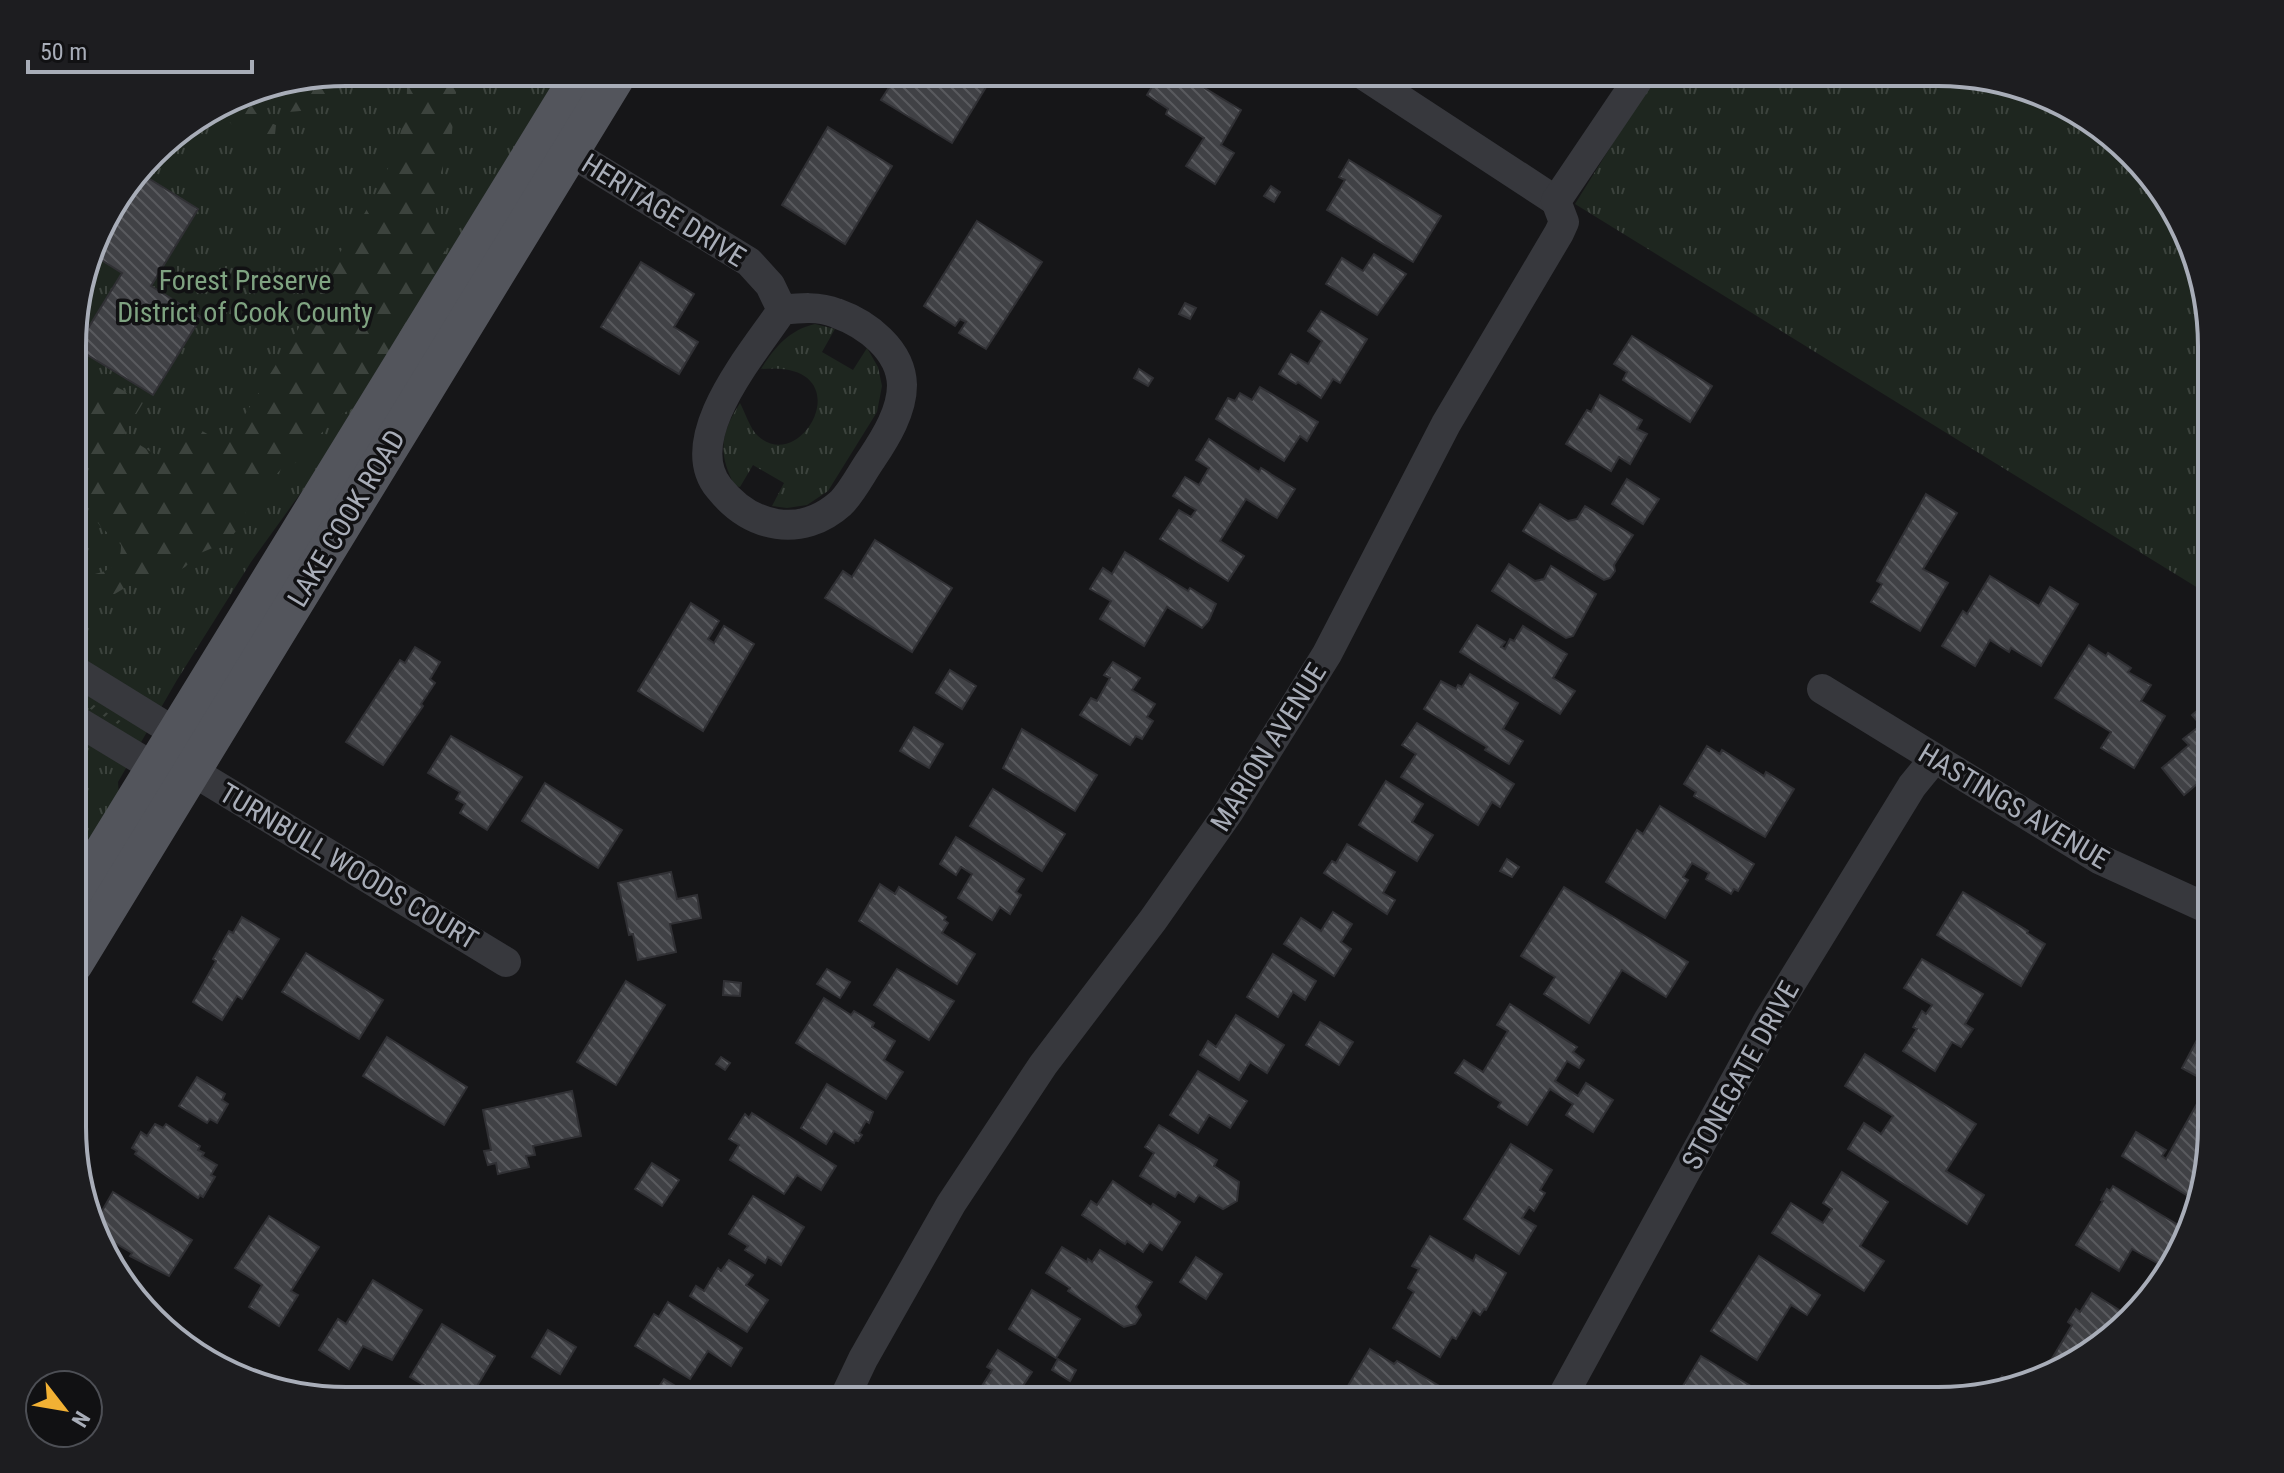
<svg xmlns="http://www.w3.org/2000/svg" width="2284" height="1473" font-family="'Roboto Condensed',sans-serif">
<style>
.grass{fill:url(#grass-tufts)}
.forest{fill:url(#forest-firs)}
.garden{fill:url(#garden-furrows)}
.building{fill:url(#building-back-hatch);stroke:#303034;stroke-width:2}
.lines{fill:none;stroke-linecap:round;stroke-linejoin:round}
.minor{stroke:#37383d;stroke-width:30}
.major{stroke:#53555c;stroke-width:38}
.labels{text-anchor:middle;stroke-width:7;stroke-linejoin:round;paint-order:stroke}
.street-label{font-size:28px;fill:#a8adb8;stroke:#111113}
.park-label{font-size:28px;fill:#7fa381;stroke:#111113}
.rim{fill:none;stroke:#a8adb8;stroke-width:4}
</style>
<defs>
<pattern id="grass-tufts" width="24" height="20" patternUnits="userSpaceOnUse" patternTransform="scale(2)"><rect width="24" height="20" fill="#1e261f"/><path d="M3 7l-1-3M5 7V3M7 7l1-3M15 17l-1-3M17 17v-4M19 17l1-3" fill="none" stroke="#3c433d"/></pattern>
<pattern id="forest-firs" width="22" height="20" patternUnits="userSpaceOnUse" patternTransform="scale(2)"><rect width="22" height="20" fill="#1e261f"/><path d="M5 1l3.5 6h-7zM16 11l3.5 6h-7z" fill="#3c433d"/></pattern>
<pattern id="garden-furrows" width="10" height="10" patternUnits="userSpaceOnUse" patternTransform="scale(2)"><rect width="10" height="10" fill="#1e261f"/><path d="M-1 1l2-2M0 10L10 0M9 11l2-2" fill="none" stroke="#3c433d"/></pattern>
<pattern id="building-back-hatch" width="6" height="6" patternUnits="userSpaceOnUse" patternTransform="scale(2)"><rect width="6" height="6" fill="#404145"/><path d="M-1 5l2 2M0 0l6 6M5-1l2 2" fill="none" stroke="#595a5e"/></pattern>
</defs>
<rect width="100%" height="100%" fill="#161618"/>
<g class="grass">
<polygon points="346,72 569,72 367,401 251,562 177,680 118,782 119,797 74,877 74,311 100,225 165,140 242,93"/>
<polygon points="1657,72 1938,72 2026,86 2090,118 2175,209 2211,328 2211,596 1575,204"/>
<path d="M815 324 835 329 822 352 853 370 867 348 878 367 882 386 877 412 828 491 807 505 787 508 772 506 784 483 753 465 740 487 735 486C717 453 721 433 740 403 745 412 750 429 758 436 804 477 864 359 761 369 775 347 789 330 815 324Z"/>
</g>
<g class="forest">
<path d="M407 72H458L451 142 436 187V222L450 266 367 401 342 414 316 438 300 459 293 465 286 464 251 501 237 530 227 542 198 554 185 567 166 578 138 580 113 595 103 593 74 604V579C95 573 122 574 121 545 115 537 104 532 98 523 82 499 98 468 83 444L74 445V369L97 377 144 401 124 435 167 462 192 425 226 445 326 284 322 281C364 213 411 155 407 72Z"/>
<polygon points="337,74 330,104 311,110 289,112 261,89"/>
<polygon points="243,92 260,119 276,125 274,144 248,139 215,109"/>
</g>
<polygon class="garden" points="74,693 127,725 127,729 74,700"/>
<g class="building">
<polygon points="899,72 974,72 971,78 986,87 952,143 881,100"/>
<polygon points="1161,72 1174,72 1186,77 1241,110 1221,145 1234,153 1215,184 1186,166 1204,138 1166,114 1168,109 1147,95"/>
<polygon points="828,127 892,166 845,244 782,205"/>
<polygon points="1349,160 1441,216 1413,262 1327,210 1345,180 1339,177"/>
<polygon points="140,173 198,209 151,286 201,317 153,395 76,348 122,273 92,254 100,225"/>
<polygon points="1271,186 1280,192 1274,202 1264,196"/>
<polygon points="977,221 1042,262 986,349 959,333 966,322 960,319 955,326 924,306"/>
<polygon points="1374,254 1406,274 1377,315 1326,284 1342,258 1363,271"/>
<polygon points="641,262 694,294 674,327 698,342 679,374 601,327"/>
<polygon points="1185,303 1196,308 1190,319 1179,314"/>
<polygon points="1321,311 1367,339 1340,383 1333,379 1321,398 1298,382 1296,384 1279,374 1291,354 1308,364 1322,341 1308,331"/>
<polygon points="1632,336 1712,386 1690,422 1623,380 1627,372 1614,364"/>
<polygon points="1139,369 1153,378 1148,386 1134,378"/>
<polygon points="1260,387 1318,422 1307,441 1300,436 1284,461 1216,419 1228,398 1235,401 1240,393 1252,400"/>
<polygon points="1600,395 1642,420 1637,429 1647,434 1630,464 1619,457 1611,471 1566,444 1587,410 1591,412"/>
<polygon points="1209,439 1259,472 1261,468 1295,489 1277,518 1246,499 1220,541 1244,556 1228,581 1160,539 1179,510 1191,517 1196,510 1173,496 1185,477 1199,485 1209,468 1196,460"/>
<polygon points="1627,479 1659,499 1643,524 1612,504"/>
<polygon points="1926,494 1957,513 1923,569 1948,583 1920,631 1871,602 1882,584 1877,581"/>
<polygon points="1540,504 1568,521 1577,519 1585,506 1633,535 1614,565 1615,571 1610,578 1604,580 1523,531"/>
<polygon points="875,540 952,588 912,652 825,598 843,571 852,577"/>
<polygon points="1125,552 1188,591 1190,588 1216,604 1209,620 1202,628 1167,607 1144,646 1100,619 1111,601 1090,589 1103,568 1112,574"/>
<polygon points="1509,564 1535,581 1544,579 1551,566 1596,594 1573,636 1566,638 1492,591"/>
<polygon points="1990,576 2039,606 2050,587 2078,604 2041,666 2011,648 2009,652 1990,640 1975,666 1942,646 1963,611 1967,614"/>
<polygon points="691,603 719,621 708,639 714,643 724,626 754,644 703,731 638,691"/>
<polygon points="1477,625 1505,642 1501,647 1505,649 1510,639 1514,641 1523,626 1567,654 1553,678 1575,691 1560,714 1460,652"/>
<polygon points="2089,645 2106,656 2108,653 2131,668 2128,672 2151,685 2141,701 2165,716 2134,768 2101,748 2111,732 2055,698"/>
<polygon points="415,647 440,662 430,679 435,683 421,704 423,706 383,765 346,742 400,660 405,663"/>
<polygon points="1113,662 1140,678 1132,690 1155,704 1147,717 1153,721 1142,739 1136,736 1130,745 1080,715 1091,698 1097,701 1110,678 1104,675"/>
<polygon points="950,670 976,686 962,709 936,693"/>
<polygon points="1470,674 1518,703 1503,729 1523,741 1509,764 1485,750 1487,747 1424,709 1441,681 1456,689 1458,685 1462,687"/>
<polygon points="2211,699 2211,764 2208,767 2211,772 2184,795 2162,768 2189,745 2183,739 2201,725 2192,715"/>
<polygon points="1417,723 1514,784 1500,807 1492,802 1478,825 1401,777 1416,754 1402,745"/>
<polygon points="914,727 943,744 929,768 900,751"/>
<polygon points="1022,729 1097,775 1075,811 1003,768"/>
<polygon points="451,736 522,777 487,830 460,813 465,804 456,799 460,792 428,773"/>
<polygon points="1707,746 1720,754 1722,750 1764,776 1766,772 1794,789 1765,837 1694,796 1696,792 1684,784"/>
<polygon points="1386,781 1423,804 1412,822 1433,835 1417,861 1359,825"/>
<polygon points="545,783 622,830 598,868 522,821"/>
<polygon points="993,789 1065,834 1042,871 970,826"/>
<polygon points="1660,806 1754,864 1738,891 1734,889 1731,894 1706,879 1709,873 1692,863 1683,877 1688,880 1665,918 1606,882 1637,830 1643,834"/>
<polygon points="956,837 1024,879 1016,892 1021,895 1010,914 1000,907 992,920 958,898 972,874 961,867 956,875 940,864"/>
<polygon points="1347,844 1395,872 1383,893 1395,900 1387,914 1324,873 1332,861 1336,863"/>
<polygon points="1507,859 1519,867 1512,877 1500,871"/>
<polygon points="671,872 677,899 697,895 701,918 670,924 676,952 638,960 633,934 629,935 618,883"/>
<polygon points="880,884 895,894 899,887 946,917 944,920 948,923 942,933 975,954 957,984 859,921"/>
<polygon points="1564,887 1688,962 1666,997 1622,970 1589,1023 1544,994 1555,977 1521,956"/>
<polygon points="1963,892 2028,931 2027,933 2045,944 2021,986 1937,935"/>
<polygon points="1333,912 1352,924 1341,942 1351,949 1334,976 1284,944 1301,918 1321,931"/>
<polygon points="242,917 279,939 242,999 237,996 222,1020 193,1002 216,961 213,959 229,931 233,933"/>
<polygon points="306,953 383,1000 359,1039 282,992"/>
<polygon points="1273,954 1316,981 1305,1000 1293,992 1278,1017 1247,997"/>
<polygon points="1922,959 1983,994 1965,1024 1973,1029 1961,1047 1952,1042 1935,1071 1903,1051 1917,1029 1913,1027 1922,1011 1926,1014 1932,1005 1904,988"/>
<polygon points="827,969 850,982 840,998 817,984"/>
<polygon points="897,969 954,1001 929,1040 874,1005"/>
<polygon points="626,981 665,1005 616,1085 577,1062"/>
<polygon points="724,981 741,983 740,996 723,995"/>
<polygon points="824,998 851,1015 854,1011 874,1023 872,1027 895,1041 884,1060 903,1072 886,1099 796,1043"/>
<polygon points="1510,1004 1577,1047 1573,1052 1584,1060 1579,1068 1567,1061 1555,1081 1578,1096 1586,1083 1613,1100 1593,1132 1566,1115 1573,1104 1550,1089 1527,1125 1498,1107 1501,1102 1455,1073 1464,1060 1483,1072 1508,1031 1497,1025"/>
<polygon points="1236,1015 1284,1045 1267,1073 1250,1062 1239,1080 1200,1055 1208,1041 1216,1047"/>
<polygon points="1320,1022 1353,1042 1339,1065 1306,1045"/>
<polygon points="2206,1023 2211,1026 2211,1084 2182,1068"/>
<polygon points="387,1037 467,1087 444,1125 363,1076"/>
<polygon points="1865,1054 1976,1124 1946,1171 1984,1195 1967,1224 1848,1149 1864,1123 1881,1134 1893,1116 1845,1086"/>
<polygon points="721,1057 730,1063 725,1070 716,1064"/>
<polygon points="1198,1071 1247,1101 1230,1128 1209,1115 1198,1133 1170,1115"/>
<polygon points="197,1077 225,1094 222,1100 228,1104 217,1123 210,1119 207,1123 179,1106"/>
<polygon points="827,1084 873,1112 869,1123 866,1121 859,1133 862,1135 858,1141 855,1140 854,1143 834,1131 826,1144 801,1128"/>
<polygon points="572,1091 581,1136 533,1146 535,1155 526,1156 529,1167 498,1174 496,1163 488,1165 484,1151 491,1150 483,1110"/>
<polygon points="2198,1102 2211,1111 2211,1144 2200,1179 2188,1196 2122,1156 2136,1132 2166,1150 2162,1156 2166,1159"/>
<polygon points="752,1113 836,1166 821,1190 797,1175 784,1194 730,1160 739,1145 729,1139 745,1114 749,1118"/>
<polygon points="155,1124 163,1128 166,1124 200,1146 198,1150 204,1153 202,1156 217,1165 211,1175 215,1177 203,1197 200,1195 198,1198 135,1154 137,1151 132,1148 141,1132 147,1136"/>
<polygon points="1159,1125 1217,1160 1214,1166 1239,1182 1237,1201 1223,1209 1199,1195 1194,1202 1178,1192 1175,1197 1140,1176 1154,1153 1145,1147"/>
<polygon points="1511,1144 1552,1170 1540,1190 1545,1193 1534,1211 1529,1207 1522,1218 1536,1226 1519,1254 1464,1219"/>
<polygon points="652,1163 679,1180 662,1206 635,1189"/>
<polygon points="1842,1172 1888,1202 1860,1246 1884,1261 1864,1291 1772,1233 1791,1203 1823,1223 1832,1209 1823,1203"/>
<polygon points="1113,1181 1151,1207 1153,1204 1180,1222 1162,1250 1150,1242 1143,1252 1127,1241 1125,1244 1082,1215 1091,1201 1097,1205"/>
<polygon points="2113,1186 2183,1228 2175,1253 2166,1268 2132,1249 2119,1271 2076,1245 2103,1201 2101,1200 2107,1189 2110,1191"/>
<polygon points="113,1192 192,1240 169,1276 130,1256 132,1253 98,1233 95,1223"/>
<polygon points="753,1196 804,1227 781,1265 768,1257 765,1263 745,1250 748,1246 729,1234"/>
<polygon points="269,1216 319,1247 291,1291 298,1295 279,1326 249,1307 262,1285 235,1268"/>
<polygon points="1430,1236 1473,1261 1476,1255 1506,1273 1486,1310 1484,1309 1480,1315 1473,1310 1456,1339 1452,1337 1440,1357 1393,1328 1414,1292 1408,1288 1419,1269 1412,1266"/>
<polygon points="1062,1247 1087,1262 1088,1259 1092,1262 1100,1250 1152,1282 1136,1307 1141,1315 1135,1324 1124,1327 1068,1291 1070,1288 1046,1273"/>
<polygon points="1759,1256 1820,1295 1807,1315 1791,1305 1757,1360 1711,1331"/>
<polygon points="1196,1257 1222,1274 1206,1299 1180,1282"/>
<polygon points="729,1260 753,1275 746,1285 768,1300 747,1332 690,1296 696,1286 704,1291 718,1268 721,1271"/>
<polygon points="373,1280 422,1310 392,1360 363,1346 349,1369 319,1350 338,1319 346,1324"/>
<polygon points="1032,1290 1080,1319 1056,1358 1009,1329"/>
<polygon points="2092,1293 2124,1313 2116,1325 2075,1364 2053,1371 2047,1367 2072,1325 2068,1322 2076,1309 2080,1312"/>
<polygon points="668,1302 742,1348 731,1366 708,1351 690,1379 635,1346 654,1314 659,1317"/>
<polygon points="442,1324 495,1356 468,1401 443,1401 445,1398 410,1377"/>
<polygon points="548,1330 576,1347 560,1374 532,1357"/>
<polygon points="1370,1349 1394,1364 1397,1361 1453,1394 1449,1401 1339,1401"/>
<polygon points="998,1350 1032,1372 1013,1401 988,1401 977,1394 992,1370 987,1367"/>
<polygon points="1701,1356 1774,1400 1707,1401 1683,1386"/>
<polygon points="1058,1359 1076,1370 1070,1381 1052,1370"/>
<polygon points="2002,1376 2014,1383 1994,1389"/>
<polygon points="664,1379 700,1401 650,1401"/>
<polygon points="1079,1387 1100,1401 1069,1401"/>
</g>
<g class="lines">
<g class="minor">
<polyline points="1359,72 1556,201"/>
<path d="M570 152 749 262 770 285 782 310C800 308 819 306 836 313 867 324 901 350 902 385 902 411 886 437 872 458 862 472 853 491 841 503 801 539 751 528 719 488 678 438 755 351 782 310"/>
<polyline points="74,670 176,733 185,754"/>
<polyline points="1822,689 2099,859 2211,910"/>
<polyline points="74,719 155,768 192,771 506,962"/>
<polyline points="843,1401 863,1359 951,1204 1043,1065 1153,920 1228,813 1327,654 1446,424 1559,233 1564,222 1556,201 1643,72"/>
<polyline points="1560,1401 1769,1019 1912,786 1934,759"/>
</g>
<g class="major">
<polyline points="74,899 582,72"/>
<polyline points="74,964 619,72"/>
</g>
</g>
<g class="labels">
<g class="street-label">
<text transform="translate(664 210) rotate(32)" y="10">HERITAGE DRIVE</text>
<text transform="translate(346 518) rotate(-59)" y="10">LAKE COOK ROAD</text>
<text transform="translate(1268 747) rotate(-58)" y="10">MARION AVENUE</text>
<text transform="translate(2014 806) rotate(31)" y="10">HASTINGS AVENUE</text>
<text transform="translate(349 866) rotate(31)" y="10">TURNBULL WOODS COURT</text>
<text transform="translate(1740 1075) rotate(-61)" y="10">STONEGATE DRIVE</text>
</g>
<g class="park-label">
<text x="245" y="290">Forest Preserve<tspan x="245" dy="32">District of Cook County</tspan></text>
</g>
</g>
<path d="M0 0H2284V1473H0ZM346 86H1938A260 260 0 0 1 2198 346V1127A260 260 0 0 1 1938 1387H346A260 260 0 0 1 86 1127V346A260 260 0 0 1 346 86Z" fill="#1d1d20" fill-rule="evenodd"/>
<path class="rim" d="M346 86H1938A260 260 0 0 1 2198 346V1127A260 260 0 0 1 1938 1387H346A260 260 0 0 1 86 1127V346A260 260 0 0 1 346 86Z"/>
<g transform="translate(64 1409) rotate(121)"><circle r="38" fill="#111113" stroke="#4d4f55" stroke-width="2"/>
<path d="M0-6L14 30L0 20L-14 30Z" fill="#f2b134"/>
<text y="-12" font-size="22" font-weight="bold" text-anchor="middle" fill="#a8adb8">N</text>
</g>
<path d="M28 60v12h224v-12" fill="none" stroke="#a8adb8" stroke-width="4"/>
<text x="40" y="60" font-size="24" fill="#a8adb8" stroke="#111113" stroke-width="6" paint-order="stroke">50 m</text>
</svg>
